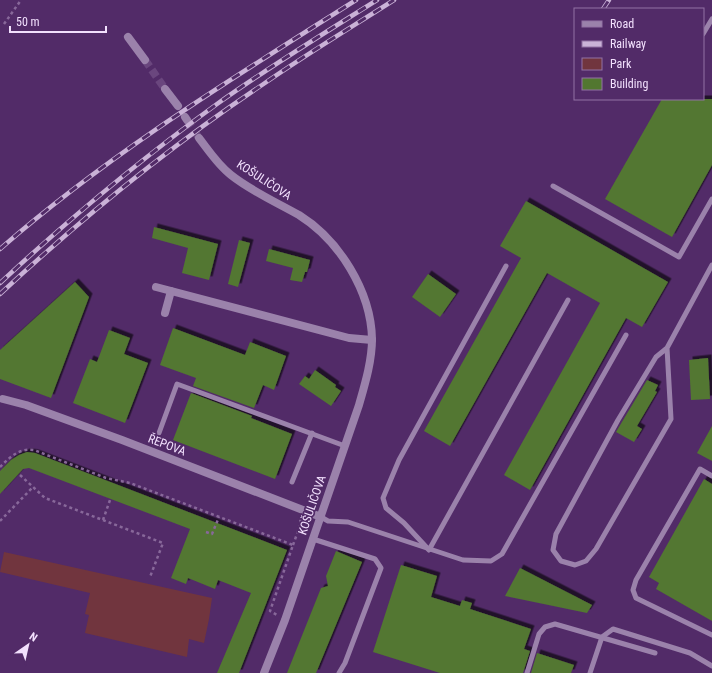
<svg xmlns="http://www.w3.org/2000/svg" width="712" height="673" font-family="'Roboto Condensed',sans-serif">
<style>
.green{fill:#71353e}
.building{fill:#527730;filter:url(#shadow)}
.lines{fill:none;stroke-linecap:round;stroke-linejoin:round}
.street-tunnel{stroke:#6a467e;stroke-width:8;stroke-dasharray:8 4;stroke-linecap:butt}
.path{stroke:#88689a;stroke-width:2.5;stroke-dasharray:3 3;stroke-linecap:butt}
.lane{stroke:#9b82ab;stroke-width:5}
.street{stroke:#9b82ab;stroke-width:8}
.rail-casing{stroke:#cab2d7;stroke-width:4.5}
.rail{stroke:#522b68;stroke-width:3;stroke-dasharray:9;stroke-linecap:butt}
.labels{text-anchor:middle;stroke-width:3.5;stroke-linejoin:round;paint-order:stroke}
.street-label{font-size:12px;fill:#f2e0fd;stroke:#522b68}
</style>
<defs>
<filter id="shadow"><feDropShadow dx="3.5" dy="-3.5" stdDeviation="0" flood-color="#0009"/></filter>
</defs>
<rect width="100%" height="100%" fill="#522b68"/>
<polygon class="green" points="4,552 212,598 209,619 204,643 189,639 187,657 85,633 89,615 85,614 90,593 0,572"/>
<g class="building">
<polygon points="662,99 712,99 712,165 672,237 605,199"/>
<polygon points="526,201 668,282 642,327 626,318 530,490 504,475 600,303 547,273 450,446 424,431 521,258 500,246"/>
<polygon points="154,227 218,244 209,280 182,273 188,248 152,238"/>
<polygon points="239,240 250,243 238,287 228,284"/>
<polygon points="269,249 310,260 307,272 305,272 302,282 290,280 293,268 266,261"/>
<polygon points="428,274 456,294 440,317 412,297"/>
<polygon points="75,282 89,297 51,398 0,379 0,350"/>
<polygon points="173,328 245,355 250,342 286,356 274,390 263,385 254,408 193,386 196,378 160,365"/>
<polygon points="109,330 130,338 124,354 148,363 125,423 73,403 90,359 97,362"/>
<polygon points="708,358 710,399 691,400 689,360"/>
<polygon points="315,370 336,385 335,387 341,391 331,406 299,384 305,376 309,379"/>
<polygon points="647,380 658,385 655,391 657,392 637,426 642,429 634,442 616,432"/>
<polygon points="191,393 252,416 251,418 292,434 275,479 173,440"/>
<polygon points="712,426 712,461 697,453"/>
<polygon points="27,452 35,453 287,550 239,673 217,673 251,593 218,580 215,589 188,578 186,584 171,578 190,529 29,468 23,469 0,494 0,471 11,460 19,455"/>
<polygon points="704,479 712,484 712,621 656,589 659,583 649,577"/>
<polygon points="336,551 362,562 316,673 287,673 321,588 328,586 326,576"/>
<polygon points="401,565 437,576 431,597 460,606 462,600 472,603 470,609 531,629 524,649 530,651 523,673 440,673 373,652"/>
<polygon points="520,568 592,605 587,613 505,596"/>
<polygon points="537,653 574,665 571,673 531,673"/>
</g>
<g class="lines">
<g class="street-tunnel">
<polyline points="145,60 165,89"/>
<polyline points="187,120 199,138"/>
</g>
<g class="path">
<polyline points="4,24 21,0"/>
<path d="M0 467C10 457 19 448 34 450L106 478 130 483 293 545 270 611 277 615"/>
<polyline points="20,475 45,498 163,543 150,577"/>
<polyline points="103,520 110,500"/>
<polyline points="0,521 33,487"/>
<polyline points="206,532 212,534 219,517"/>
<polyline points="293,545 301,523 300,519"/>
</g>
<g class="lane">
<polyline points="703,34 712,19"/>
<polyline points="553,186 679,257 712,199"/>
<polyline points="506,266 399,460 383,498 386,508 404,523 429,550 568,300"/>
<polyline points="667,348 671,419 596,549 586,561 575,565 561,561 553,550 556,534 618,420 656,357 667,348 712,265"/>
<polyline points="159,433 177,384 345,446"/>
<polyline points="712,476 700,469 636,580 633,590 636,598 712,635"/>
<polyline points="292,482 312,433"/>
<polyline points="321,517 328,521 348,522 463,560 491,561 502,554 626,335"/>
<polyline points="313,539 375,559 381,568 345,663 339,673"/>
<polyline points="527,673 539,634 545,627 555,624 655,653"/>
<polyline points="590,673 602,637 613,629 690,653 712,666"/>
</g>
<g class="street">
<polyline points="128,37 145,60"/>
<polyline points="165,89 178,106"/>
<polyline points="185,117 187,120"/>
<path d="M199 138C209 151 218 165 231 175 251 191 276 202 299 215 339 240 371 291 372 339 372 361 365 384 359 405L285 620 264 673"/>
<polyline points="156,287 349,338 372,340"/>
<polyline points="165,313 171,291"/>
<polyline points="3,399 26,405 122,440 321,517"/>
</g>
<defs>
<g id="rail">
<polyline points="603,9 609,0"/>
<path d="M0 249C110 153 233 78 356 0"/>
<path d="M0 283C69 219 141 159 217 104 269 67 323 34 377 0"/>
<path d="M0 294C82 218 169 147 262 85 305 55 350 28 394 0"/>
</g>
</defs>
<use href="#rail" class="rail-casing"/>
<use href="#rail" class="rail"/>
</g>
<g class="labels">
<g class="street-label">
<text transform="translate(264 180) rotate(33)" y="4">KOŠULIČOVA</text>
<text transform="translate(167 445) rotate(21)" y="4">ŘEPOVA</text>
<text transform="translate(312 505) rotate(-71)" y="4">KOŠULIČOVA</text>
</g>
</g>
<rect x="574" y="8" width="130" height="92" fill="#522b68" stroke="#9273a4"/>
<rect x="582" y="21" width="20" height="6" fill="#9b82ab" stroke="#9273a4"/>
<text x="610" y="28" font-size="12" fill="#f2e0fd">Road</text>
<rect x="582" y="41" width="20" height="6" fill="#cab2d7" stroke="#9273a4"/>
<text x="610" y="48" font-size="12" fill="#f2e0fd">Railway</text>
<rect x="582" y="58" width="20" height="12" fill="#71353e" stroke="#9273a4"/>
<text x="610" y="68" font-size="12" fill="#f2e0fd">Park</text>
<rect x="582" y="78" width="20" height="12" fill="#527730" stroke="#9273a4"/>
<text x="610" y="88" font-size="12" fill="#f2e0fd">Building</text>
<g transform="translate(28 645) rotate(34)" stroke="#522b68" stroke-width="3" paint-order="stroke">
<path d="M0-3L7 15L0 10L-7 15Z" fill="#f2e0fd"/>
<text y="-6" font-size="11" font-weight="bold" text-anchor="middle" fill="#f2e0fd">N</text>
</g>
<path d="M10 26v6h96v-6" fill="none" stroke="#f2e0fd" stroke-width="2"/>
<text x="16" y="26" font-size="12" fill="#f2e0fd" stroke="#522b68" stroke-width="3" paint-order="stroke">50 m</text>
</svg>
